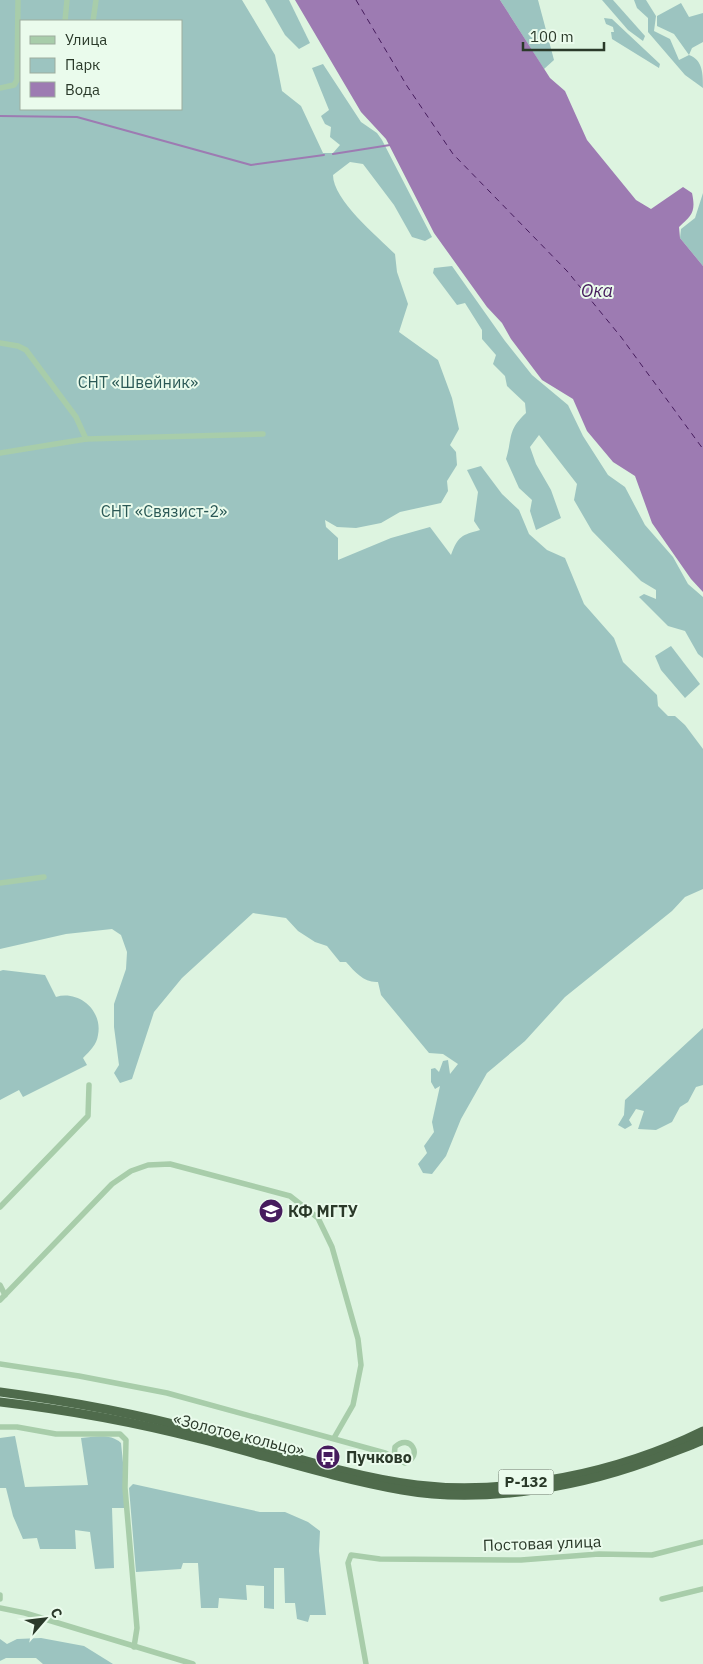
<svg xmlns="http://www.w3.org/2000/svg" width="703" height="1664" font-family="'IBM Plex Sans',sans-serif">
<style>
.green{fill:#9cc4c0;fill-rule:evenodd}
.water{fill:#9d7bb2}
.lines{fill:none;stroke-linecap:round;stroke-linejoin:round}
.stream{stroke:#9d7bb2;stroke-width:2}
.ferry{stroke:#461c5d;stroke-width:1;stroke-dasharray:6 5;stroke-linecap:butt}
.minor{stroke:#a8cdaa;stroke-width:5.5}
.trunk{stroke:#4f6b4c;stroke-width:9}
.labels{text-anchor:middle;stroke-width:4;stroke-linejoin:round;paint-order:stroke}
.shield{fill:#eafbec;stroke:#647364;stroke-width:1}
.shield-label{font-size:15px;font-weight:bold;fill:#2a3929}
.park-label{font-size:16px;fill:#2b5956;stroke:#eafbec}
.poi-label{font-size:16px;font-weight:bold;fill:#2a3929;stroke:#eafbec;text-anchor:start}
.street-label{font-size:16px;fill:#2a3929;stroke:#eafbec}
.water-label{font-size:18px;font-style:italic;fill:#461c5d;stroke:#eafbec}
</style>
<rect width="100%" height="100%" fill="#ddf4e0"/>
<g class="green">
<path d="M0 0H242L275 55 282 91 301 106 323 153H333L340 145 330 137 331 127 325 124 321 116 329 110 312 68 323 64 361 122 377 133 382 140 432 237 425 241 412 237 394 205 363 164 350 162 333 175C333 200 377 236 395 254L397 272 408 304 399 332 438 360 452 398 459 429 450 445 456 452 457 465 447 481 448 491 441 503 400 512 381 523 356 528 337 527 325 520 326 527 338 538V560L391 538 430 527 451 555C458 536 462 535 480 530L474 521 478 492 467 470 481 466 502 494 519 510 529 534 547 550 565 558 584 604 614 638 623 662 657 695 658 706 668 716H675L685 725 703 749V889L685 897 672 911 565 997 525 1041 487 1073 461 1119 446 1156 432 1174 423 1173 418 1164 427 1153 424 1146 434 1132 432 1122 440 1086 435 1089 431 1082V1069L435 1068 439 1072 443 1061 448 1060 450 1074 458 1064 443 1054 429 1053 381 995 378 982C364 983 355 972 346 962H340L327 946 315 942 298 931 286 918 253 913 182 978 154 1012 132 1079 120 1083 114 1073 119 1065 114 1027V1004L126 969 127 952 121 935 112 929 66 934 0 949ZM21 21H181V109H21Z"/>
<polygon points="265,0 289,0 310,43 299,49 285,35"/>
<polygon points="500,0 538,0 554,60 544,69"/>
<polygon points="602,0 613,0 645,36 643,41 628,30"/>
<path d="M634 0H646L656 16 654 31 670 39 679 60 689 55 674 34 657 26V16L681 3 689 17 703 13V42L692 48 689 55C703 60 703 74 703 88L685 75 648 32V18L637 8Z"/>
<polygon points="604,18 612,19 660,64 659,68 612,39 611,32 614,32 613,27 606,24"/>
<polygon points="703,193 703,266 680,238 681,229 695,218"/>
<path d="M452 266 505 341 532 375 568 405 583 436 608 475 625 487 645 525 673 557 688 584 703 597V658L698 654 685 631 668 626 639 597 644 594 656 599V590L641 581 592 531 574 500 577 484 539 435 530 447 536 464 551 490 561 518 536 530 530 511 532 500 519 488 506 459C513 436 507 431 526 413L525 403 507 386 505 376 493 364 496 355 482 339V330L465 303 457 305 433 273 434 268Z"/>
<polygon points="671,646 700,684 685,698 661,670 655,656"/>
<path d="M3 970 45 975 56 997C78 990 103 1010 98 1035 97 1044 90 1051 83 1058L87 1065 23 1097 19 1090 0 1100V971Z"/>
<polygon points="703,1028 703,1085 696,1087 688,1102 680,1107 672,1122 656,1130 638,1129 644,1111 636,1109 629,1120 632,1125 625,1129 618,1125 624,1115 625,1100"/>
<path d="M15 1436 25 1487 88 1485 81 1438C94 1437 110 1433 121 1443L125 1482V1508H112L114 1568 95 1569 90 1532 75 1530 76 1549H40L37 1538 23 1539 13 1516 6 1488H0V1438Z"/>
<polygon points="133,1484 260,1512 285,1512 308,1522 320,1531 319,1551 326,1615 310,1615 308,1622 297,1619 295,1603 285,1603 284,1568 274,1568 274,1609 264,1608 264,1586 246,1585 247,1600 219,1598 218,1608 201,1608 198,1563 183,1563 181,1569 136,1572 129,1488"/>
<polygon points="41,1638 84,1646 113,1664 43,1664 36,1658 6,1658 0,1661 0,1639 7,1644 17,1639"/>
</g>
<path class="water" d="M295 0H500L550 78 565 91 587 140 636 200 651 209 683 187 692 193C696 212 692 215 679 227L680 238 703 266V592L691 579 652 523 635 476 613 462 587 431 573 399 542 380 511 339 502 323 487 307 434 233 386 139 361 112Z"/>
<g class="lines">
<g class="stream">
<polyline points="0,116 77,117 251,165 324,155"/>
<polyline points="333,154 390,145"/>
</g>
<polyline class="ferry" points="356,0 407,86 453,154 567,271 621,337 703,449"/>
<g class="minor">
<polyline points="65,21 67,0"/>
<polyline points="93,21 96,0"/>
<polyline points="0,88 14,85 17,80 18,0"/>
<polyline points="0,343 18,346 26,350 76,417 86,439"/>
<polyline points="0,453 86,439 263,434"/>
<polyline points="0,883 44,877"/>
<polyline points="0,1207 88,1116 89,1085"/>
<polyline points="0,1285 5,1295"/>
<polyline points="0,1300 112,1184 131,1171 148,1165 170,1164 290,1196 318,1218 332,1247 358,1339 361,1365 353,1405 334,1438"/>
<path d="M0 1364 79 1376 167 1393 385 1453 405 1463C424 1456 410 1433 395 1447L394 1457"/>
<polyline points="0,1427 17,1427 56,1434 120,1434 126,1440 125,1488 137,1628 134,1647"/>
<polyline points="0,1595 0,1599"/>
<polyline points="662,1599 703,1589"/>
<polyline points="0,1608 25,1613 193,1664"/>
<polyline points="366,1664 348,1563 351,1555 380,1559 521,1560 599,1554 652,1555 703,1542"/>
</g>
<g class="trunk">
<path d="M0 1392C68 1401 134 1413 200 1431 272 1449 343 1476 417 1485 509 1496 620 1472 703 1431"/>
<path d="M0 1402C68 1410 134 1422 200 1439 267 1456 334 1478 402 1490 486 1505 586 1486 665 1455 677 1450 691 1446 703 1440"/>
</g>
</g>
<defs>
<symbol id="university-disc" viewBox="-11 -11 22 22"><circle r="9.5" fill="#461c5d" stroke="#eafbec"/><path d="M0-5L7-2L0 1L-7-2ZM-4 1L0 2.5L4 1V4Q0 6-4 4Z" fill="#fff"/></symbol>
<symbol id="bus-disc" viewBox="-11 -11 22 22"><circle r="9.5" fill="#461c5d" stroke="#eafbec"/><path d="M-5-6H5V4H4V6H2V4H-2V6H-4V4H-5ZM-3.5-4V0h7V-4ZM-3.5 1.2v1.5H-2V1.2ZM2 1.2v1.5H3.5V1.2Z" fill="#fff"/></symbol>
</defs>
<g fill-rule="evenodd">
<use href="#university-disc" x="257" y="1197" width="28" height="28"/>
<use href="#bus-disc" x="314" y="1443" width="28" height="28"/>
</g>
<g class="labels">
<rect class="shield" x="498.5" y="1469.5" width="55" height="25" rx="4"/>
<g class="shield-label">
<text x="526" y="1487">Р-132</text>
</g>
<g class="park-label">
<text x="138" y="388">СНТ «Швейник»</text>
<text x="164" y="517">СНТ «Связист-2»</text>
</g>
<g class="poi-label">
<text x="288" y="1217">КФ МГТУ</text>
<text x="346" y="1463">Пучково</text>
</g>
<g class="street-label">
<text transform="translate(239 1434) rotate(14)" y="6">«Золотое кольцо»</text>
<text transform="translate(542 1543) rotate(-2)" y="6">Постовая улица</text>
</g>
<g class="water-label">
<text x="597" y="297">Ока</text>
</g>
</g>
<rect x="20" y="20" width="162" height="90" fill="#eafbec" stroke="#9dad9e"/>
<rect x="30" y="36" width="25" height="8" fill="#a8cdaa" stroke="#9dad9e"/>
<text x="65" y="45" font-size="15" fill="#2a3929">Улица</text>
<rect x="30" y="58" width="25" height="15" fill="#9cc4c0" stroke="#9dad9e"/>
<text x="65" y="70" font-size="15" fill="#2a3929">Парк</text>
<rect x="30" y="82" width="25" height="15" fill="#9d7bb2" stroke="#9dad9e"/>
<text x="65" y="95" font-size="15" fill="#2a3929">Вода</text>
<g transform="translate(45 1619) rotate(62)" stroke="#eafbec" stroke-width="4" paint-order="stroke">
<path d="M0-4L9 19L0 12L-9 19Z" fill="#2a3929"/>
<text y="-8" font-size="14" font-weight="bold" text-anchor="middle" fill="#2a3929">С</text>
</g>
<path d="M523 42v8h81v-8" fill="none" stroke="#2a3929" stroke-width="2.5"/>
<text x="530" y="42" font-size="15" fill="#2a3929" stroke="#eafbec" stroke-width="4" paint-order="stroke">100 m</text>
</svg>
